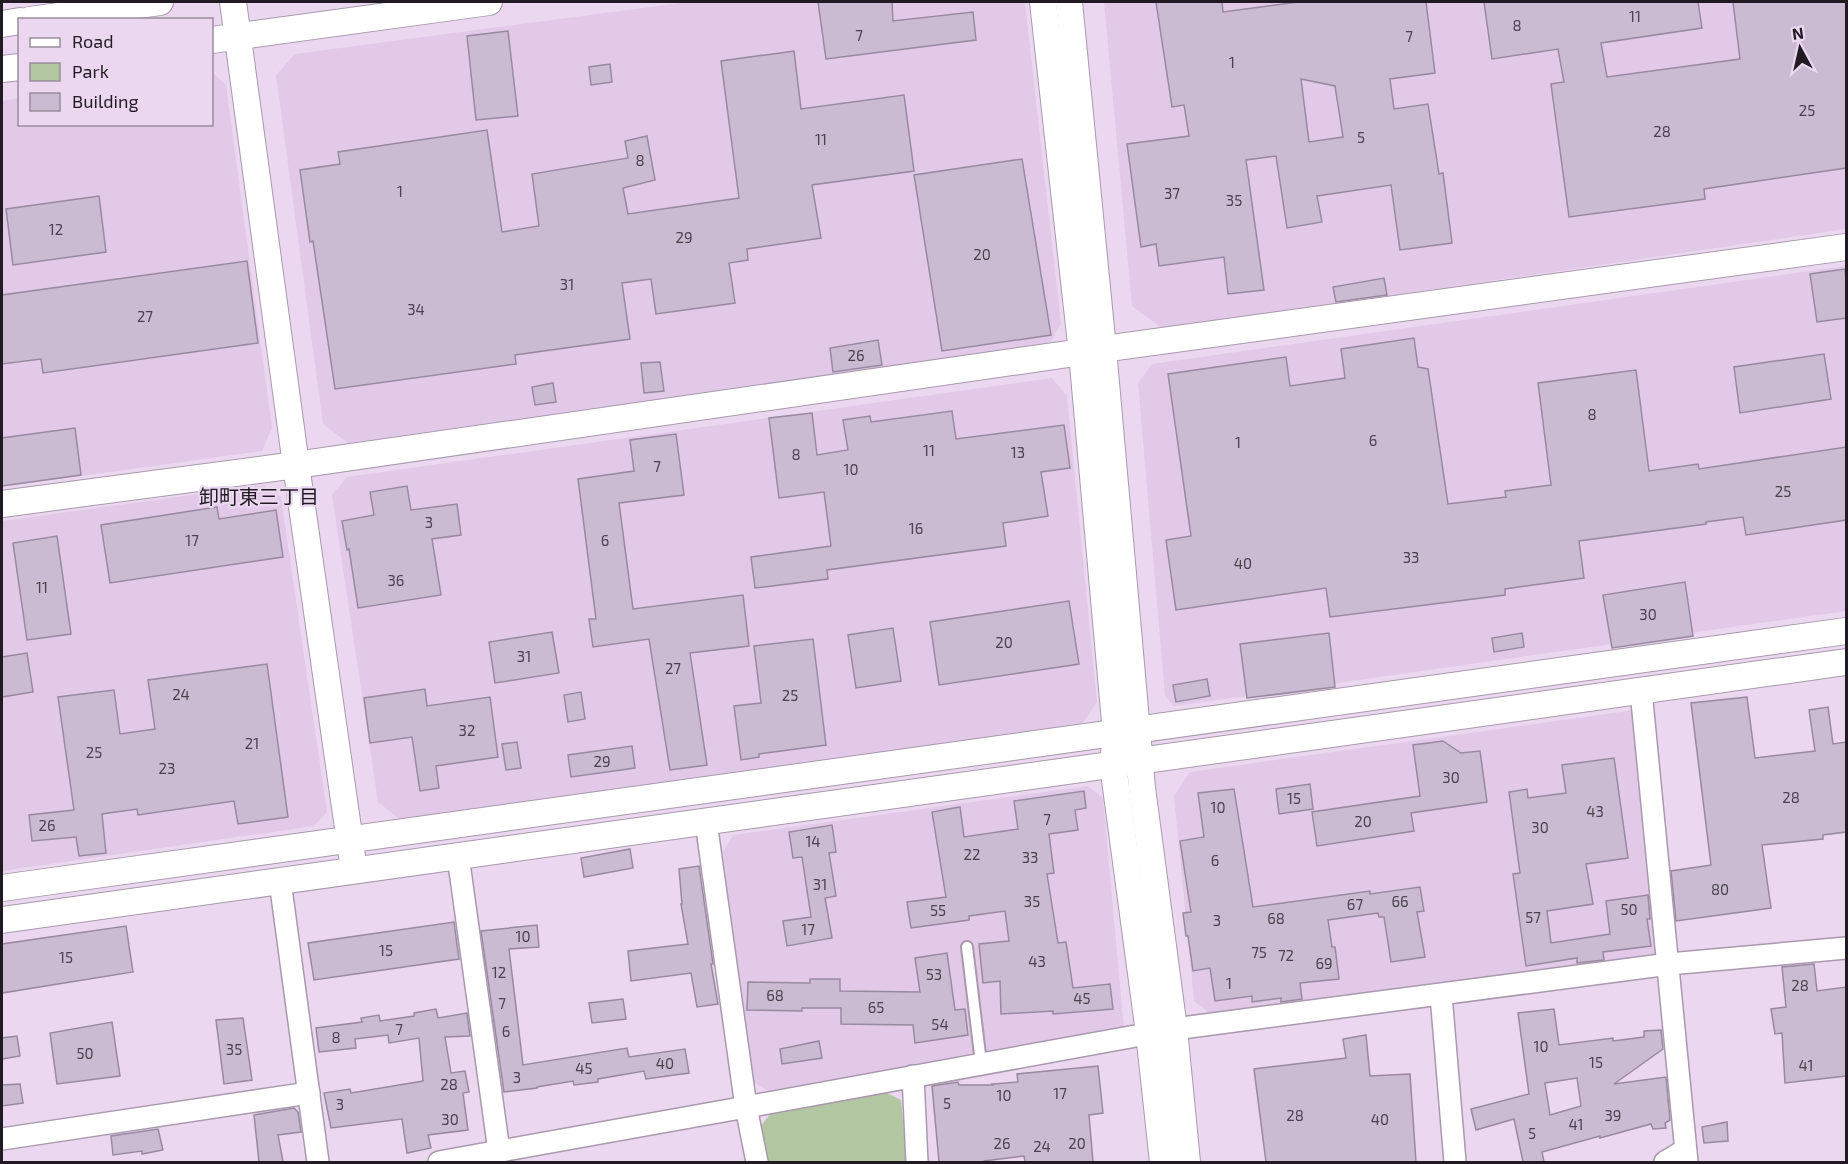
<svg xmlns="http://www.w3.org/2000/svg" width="1848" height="1164" font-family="'Exo 2','Noto Sans JP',sans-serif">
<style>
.built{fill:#e1c9e7}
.green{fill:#b3c6a2}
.building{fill:#cabad2;stroke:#9889a0;stroke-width:1.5;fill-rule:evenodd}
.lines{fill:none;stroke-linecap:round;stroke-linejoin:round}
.service-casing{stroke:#aa98ae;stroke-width:14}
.minor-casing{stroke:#aa98ae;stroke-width:24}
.tertiary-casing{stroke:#aa98ae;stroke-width:28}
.service{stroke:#fff;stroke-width:10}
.minor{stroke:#fff;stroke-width:21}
.tertiary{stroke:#fff;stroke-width:26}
.labels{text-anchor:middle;stroke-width:4.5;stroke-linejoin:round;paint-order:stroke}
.number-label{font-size:15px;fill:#4b424f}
.neighbourhood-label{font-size:20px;fill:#211a23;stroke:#ebd8f0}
</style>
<rect width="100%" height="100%" fill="#ebd8f0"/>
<g class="built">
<polygon points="688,2 1025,2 1061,324 1049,345 348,443 323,424 276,75 295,54"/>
<polygon points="1104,2 1846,2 1846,229 1163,329 1132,306"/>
<polygon points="212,72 226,85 272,428 262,451 2,487 2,101 19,98 20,124 212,124"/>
<polygon points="1846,266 1846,611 1174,706 1165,696 1138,383 1152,364"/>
<polygon points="1052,378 1067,396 1097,702 1082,724 402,821 378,802 332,495 347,477"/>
<polygon points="264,485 281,497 327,812 314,826 2,871 2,521"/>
<polygon points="1635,710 1662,958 1213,1016 1194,1001 1174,796 1190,772"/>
<polygon points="1088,786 1103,798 1124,1030 775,1095 753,1082 723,852 733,835"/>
</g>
<polygon class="green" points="885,1092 901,1100 907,1162 768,1162 761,1126 773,1110"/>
<g class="building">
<polygon points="818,2 892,2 893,21 973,12 976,40 826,59"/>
<path d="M1156 2H1222L1223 12 1298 2H1426L1435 73 1390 79 1394 109 1428 104 1439 174 1443 173 1452 243 1400 250 1391 185 1317 196 1322 222 1287 228 1276 156 1246 160 1264 290 1228 294 1224 257 1159 266 1156 244 1141 247 1127 144 1189 136 1184 105 1172 107ZM1301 79 1335 86 1343 137 1309 142Z"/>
<polygon points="1484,2 1698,2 1702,28 1601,43 1607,77 1740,59 1733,2 1846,2 1846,168 1704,189 1705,199 1569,217 1551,84 1564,82 1558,49 1492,59"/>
<polygon points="508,31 518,116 476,120 467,36"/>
<polygon points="794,51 801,109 904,95 914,171 812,185 821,238 747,249 748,260 729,263 735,303 656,314 651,279 622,283 630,339 515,355 516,364 335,389 313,241 310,242 300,170 340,164 338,152 487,130 502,232 539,226 532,174 628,158 625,141 647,136 655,180 623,188 628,214 739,198 721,61"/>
<polygon points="610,64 612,82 591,85 589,67"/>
<polygon points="1022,159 1051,335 942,351 914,175"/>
<polygon points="99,196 106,252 13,265 6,209"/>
<polygon points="247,261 258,343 43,373 41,359 2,364 2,295"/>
<polygon points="1845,269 1846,280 1846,318 1817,322 1810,274"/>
<polygon points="1384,278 1387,295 1336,302 1333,287"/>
<polygon points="1414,338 1418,367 1428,369 1448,504 1506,497 1505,491 1551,485 1538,383 1636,370 1649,471 1698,464 1699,469 1846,447 1846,520 1746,535 1743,517 1706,522 1706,524 1579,541 1584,578 1505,589 1505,595 1330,617 1326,588 1176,610 1166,540 1191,536 1168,374 1286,357 1290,386 1345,378 1341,349"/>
<polygon points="878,340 882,365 833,372 830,348"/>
<polygon points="1824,354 1831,399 1740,413 1734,367"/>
<polygon points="660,362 664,391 644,393 641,363"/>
<polygon points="553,383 556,402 535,405 532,387"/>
<polygon points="952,411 956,439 1064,425 1070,468 1041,472 1048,516 1003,523 1006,546 827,570 828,579 755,588 751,557 831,546 824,492 779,498 769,418 812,413 817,455 848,450 843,420 870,416 871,422"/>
<polygon points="75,428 81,475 2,486 2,438"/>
<polygon points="676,434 684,495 619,503 633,609 743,595 749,646 690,653 707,765 670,770 649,639 593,647 589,619 596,619 578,479 634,471 630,440"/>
<polygon points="407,486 411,510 457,504 461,535 432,539 441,595 358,608 349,549 347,550 342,521 374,515 370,492"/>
<polygon points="217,507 219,519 276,510 283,557 110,583 101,525"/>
<polygon points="57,536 71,634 27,640 13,543"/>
<polygon points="1685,582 1693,636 1612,648 1603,595"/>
<polygon points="1069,601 1079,664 939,685 930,622"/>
<polygon points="893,628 901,681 856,688 848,635"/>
<polygon points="552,632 559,673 495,683 489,642"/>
<polygon points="1329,633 1335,687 1247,698 1240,644"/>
<polygon points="1522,633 1524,647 1494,652 1492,638"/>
<polygon points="813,639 826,745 759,754 759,757 741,760 734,706 761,703 754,646"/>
<polygon points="27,653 33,692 2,697 2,657"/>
<polygon points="267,664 288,817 238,824 234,801 138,815 137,809 102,814 106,853 79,856 76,837 32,841 29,815 74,810 58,697 114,690 120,734 155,729 148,680"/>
<polygon points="1207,679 1210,696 1176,702 1173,685"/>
<polygon points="425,689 427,706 490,697 498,757 436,766 439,788 420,791 412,737 370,743 364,698"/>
<polygon points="581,692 585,719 568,722 564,695"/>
<polygon points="1747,697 1755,758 1815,751 1809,710 1828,707 1833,744 1846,742 1846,832 1823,835 1823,839 1762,845 1771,908 1676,921 1671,871 1711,865 1691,703"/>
<polygon points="1443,741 1461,753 1480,751 1487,802 1411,813 1414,831 1317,846 1312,812 1420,796 1413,745"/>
<polygon points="517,742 521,768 506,770 502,744"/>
<polygon points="632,746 635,768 571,777 568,755"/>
<polygon points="1614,758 1628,858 1586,864 1593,904 1547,911 1551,943 1610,934 1606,901 1648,895 1650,919 1647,919 1651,946 1603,952 1604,960 1577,963 1577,958 1526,966 1513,874 1520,873 1509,792 1527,789 1528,798 1566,793 1562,765"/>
<polygon points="1310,784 1313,809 1279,814 1276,789"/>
<polygon points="1234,789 1253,907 1370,891 1370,894 1420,887 1424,911 1417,912 1425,957 1391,962 1384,917 1379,917 1378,913 1328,920 1332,947 1335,947 1339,979 1300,983 1302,999 1281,1002 1281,998 1252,1002 1252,996 1215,1001 1210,968 1193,971 1188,936 1186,936 1183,913 1191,912 1180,841 1204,837 1198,793"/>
<polygon points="1084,791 1086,808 1075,810 1078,830 1049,834 1054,873 1047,874 1058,943 1066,942 1073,988 1110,984 1113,1009 1053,1014 1053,1011 1001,1014 1000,981 983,983 979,944 1009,941 1005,911 969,916 969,920 911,928 907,902 946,897 932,812 960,807 964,837 1018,829 1014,801"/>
<polygon points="832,825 836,852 829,853 836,896 825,898 832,938 787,946 783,921 811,917 802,857 793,858 789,832"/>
<polygon points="630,849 633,868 584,877 581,858"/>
<polygon points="699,866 713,964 711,964 718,1004 697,1007 691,973 631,981 628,951 688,944 681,904 682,904 679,869"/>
<polygon points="454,922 459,959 314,980 308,943"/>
<polygon points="537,925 539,947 509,949 523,1065 627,1048 629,1057 685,1049 689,1073 646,1079 644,1071 598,1079 598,1082 574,1085 573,1081 537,1087 537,1088 504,1092 481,931"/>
<polygon points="126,926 133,972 2,993 2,944"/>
<polygon points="947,953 955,1010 965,1009 968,1035 915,1043 913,1025 841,1024 841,1008 802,1008 802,1011 747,1010 748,982 810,983 810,979 840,979 840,991 920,992 915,958"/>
<polygon points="1814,964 1817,991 1846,987 1846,1076 1785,1083 1782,1033 1775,1034 1771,1009 1786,1007 1782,967"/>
<polygon points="623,999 626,1019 592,1023 589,1003"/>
<polygon points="436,1009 438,1018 467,1013 470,1036 445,1037 451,1073 465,1071 469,1092 463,1093 468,1130 428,1135 431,1148 407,1153 402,1119 331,1128 324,1093 350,1089 351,1093 423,1081 419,1038 389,1043 388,1035 355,1039 356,1048 319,1052 316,1028 362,1022 361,1018 379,1015 380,1021 414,1016 414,1013"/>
<path d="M1554 1009 1559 1045 1613 1038V1041L1644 1037V1031L1661 1030 1663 1049 1614 1084 1666 1077 1670 1120 1665 1123 1666 1128 1653 1129 1651 1124 1600 1138V1136L1542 1152 1544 1162H1523L1514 1119 1476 1130 1471 1109 1529 1094 1518 1013ZM1577 1078 1581 1106 1550 1115 1545 1083Z"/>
<polygon points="243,1018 252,1080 224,1084 216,1020"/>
<polygon points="112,1022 120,1076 57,1084 50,1033"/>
<polygon points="1366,1035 1370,1076 1410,1074 1416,1162 1266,1162 1254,1069 1346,1058 1343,1039"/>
<polygon points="17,1036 20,1056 2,1059 2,1038"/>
<polygon points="819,1041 822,1058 782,1064 780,1049"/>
<polygon points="1098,1066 1103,1113 1089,1115 1093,1162 1025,1162 1024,1156 984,1161 984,1162 939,1162 932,1086 958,1082 959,1085 993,1085 992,1084 1018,1082 1017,1074"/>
<polygon points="20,1084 23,1103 2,1106 2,1085"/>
<polygon points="294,1108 298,1112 301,1132 278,1135 283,1162 259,1162 254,1115"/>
<polygon points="1727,1122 1728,1141 1704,1143 1702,1127"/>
<polygon points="158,1129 163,1150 142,1154 142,1151 113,1155 111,1136"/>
</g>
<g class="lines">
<defs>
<polyline id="service" points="967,947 981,1063"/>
<g id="minor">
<polyline points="1641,691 1687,1162"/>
<polyline points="706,822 746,1107 1174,1029 1669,964 1846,948"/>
<polyline points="458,856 499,1151"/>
<polyline points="280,881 318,1162"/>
<polyline points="1441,995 1455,1162"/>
<polyline points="913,1076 917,1162"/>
<polyline points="2,1139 309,1093"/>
<polyline points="439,1162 746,1107 757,1162"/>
<polyline points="1665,1162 1685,1150"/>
</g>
<g id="tertiary">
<polyline points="233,2 296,465 352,856"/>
<polyline points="1043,2 1082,353 1116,733 1113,765 1149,1033 1163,1162"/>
<polyline points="1069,2 1103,349 1142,788 1174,1029 1187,1162"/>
<polyline points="30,20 160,2"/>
<polyline points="2,24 20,21"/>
<polyline points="212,40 489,2"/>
<polyline points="2,69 20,67"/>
<polyline points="2,504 296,465 1103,349 1846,247"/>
<polyline points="2,888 1846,631"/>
<polyline points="2,920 1846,662"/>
</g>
</defs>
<use href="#service" class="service-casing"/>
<use href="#minor" class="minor-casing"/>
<use href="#tertiary" class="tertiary-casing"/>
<use href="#service" class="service"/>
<use href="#minor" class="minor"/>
<use href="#tertiary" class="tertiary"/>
</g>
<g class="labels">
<g class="number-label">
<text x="1635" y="22">11</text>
<text x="1517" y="31">8</text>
<text x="859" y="41">7</text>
<text x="1409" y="42">7</text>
<text x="1232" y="68">1</text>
<text x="1807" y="116">25</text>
<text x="1662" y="137">28</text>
<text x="1361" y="143">5</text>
<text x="821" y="145">11</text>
<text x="640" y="166">8</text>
<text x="400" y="197">1</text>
<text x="1172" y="199">37</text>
<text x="1234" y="206">35</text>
<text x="56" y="235">12</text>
<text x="684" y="243">29</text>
<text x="982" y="260">20</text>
<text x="567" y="290">31</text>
<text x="416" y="315">34</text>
<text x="145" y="322">27</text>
<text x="856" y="361">26</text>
<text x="1592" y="420">8</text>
<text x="1373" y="446">6</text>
<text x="1238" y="448">1</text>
<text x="929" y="456">11</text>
<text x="1018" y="458">13</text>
<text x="796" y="460">8</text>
<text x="657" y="472">7</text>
<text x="851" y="475">10</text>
<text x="1783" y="497">25</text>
<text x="429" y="528">3</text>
<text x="916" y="534">16</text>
<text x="192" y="546">17</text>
<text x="605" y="546">6</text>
<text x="1411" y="563">33</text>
<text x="1243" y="569">40</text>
<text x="396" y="586">36</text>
<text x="42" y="593">11</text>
<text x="1648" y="620">30</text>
<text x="1004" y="648">20</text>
<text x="524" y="662">31</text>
<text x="673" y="674">27</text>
<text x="181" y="700">24</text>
<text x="790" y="701">25</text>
<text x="467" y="736">32</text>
<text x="252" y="749">21</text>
<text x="94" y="758">25</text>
<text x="602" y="767">29</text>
<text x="167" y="774">23</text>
<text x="1451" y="783">30</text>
<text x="1791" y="803">28</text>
<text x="1294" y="804">15</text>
<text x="1218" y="813">10</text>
<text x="1595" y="817">43</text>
<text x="1047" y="825">7</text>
<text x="1363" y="827">20</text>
<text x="47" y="831">26</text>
<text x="1540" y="833">30</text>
<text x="813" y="847">14</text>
<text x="972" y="860">22</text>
<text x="1030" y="863">33</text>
<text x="1215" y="866">6</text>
<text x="820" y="890">31</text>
<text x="1720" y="895">80</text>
<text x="1032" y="907">35</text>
<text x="1400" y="907">66</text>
<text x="1355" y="910">67</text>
<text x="1629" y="915">50</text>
<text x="938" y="916">55</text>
<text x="1533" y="923">57</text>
<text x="1276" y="924">68</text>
<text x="1217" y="926">3</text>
<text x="808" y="935">17</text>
<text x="523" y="942">10</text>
<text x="386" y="956">15</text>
<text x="1259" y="958">75</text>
<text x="1286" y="961">72</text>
<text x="66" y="963">15</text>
<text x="1037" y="967">43</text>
<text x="1324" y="969">69</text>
<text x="499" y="978">12</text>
<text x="934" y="980">53</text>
<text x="1229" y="989">1</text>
<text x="1800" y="991">28</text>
<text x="775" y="1001">68</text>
<text x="1082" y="1004">45</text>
<text x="502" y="1009">7</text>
<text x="876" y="1013">65</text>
<text x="940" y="1030">54</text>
<text x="399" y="1035">7</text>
<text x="506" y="1037">6</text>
<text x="336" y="1043">8</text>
<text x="1541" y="1052">10</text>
<text x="234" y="1055">35</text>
<text x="85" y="1059">50</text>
<text x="1596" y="1068">15</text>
<text x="665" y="1069">40</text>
<text x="1806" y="1071">41</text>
<text x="584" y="1074">45</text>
<text x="517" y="1083">3</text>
<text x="449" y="1090">28</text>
<text x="1060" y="1099">17</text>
<text x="1004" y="1101">10</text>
<text x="947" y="1109">5</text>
<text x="340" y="1110">3</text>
<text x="1295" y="1121">28</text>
<text x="1613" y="1121">39</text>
<text x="450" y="1125">30</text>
<text x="1380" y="1125">40</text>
<text x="1576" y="1130">41</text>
<text x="1532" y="1139">5</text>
<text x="1002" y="1149">26</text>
<text x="1077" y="1149">20</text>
<text x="1042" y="1152">24</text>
</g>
<g class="neighbourhood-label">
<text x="259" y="504">卸町東三丁目</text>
</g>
</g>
<rect width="1848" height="1164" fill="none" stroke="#211a23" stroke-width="6"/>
<rect x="18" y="18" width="195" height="108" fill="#ebd8f0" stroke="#9a8c9e" stroke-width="1.5"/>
<rect x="30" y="38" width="30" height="9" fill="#ffffff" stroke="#9a8c9e" stroke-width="1.5"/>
<text x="72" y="48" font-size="18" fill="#211a23">Road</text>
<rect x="30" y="63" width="30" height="18" fill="#b3c6a2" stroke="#9a8c9e" stroke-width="1.5"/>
<text x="72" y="78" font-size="18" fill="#211a23">Park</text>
<rect x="30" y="93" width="30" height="18" fill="#cabad2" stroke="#9a8c9e" stroke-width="1.5"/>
<text x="72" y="108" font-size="18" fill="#211a23">Building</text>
<g transform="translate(1800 48) rotate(352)" stroke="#ebd8f0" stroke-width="4.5" paint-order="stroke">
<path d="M0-4.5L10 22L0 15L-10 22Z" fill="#211a23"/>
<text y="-9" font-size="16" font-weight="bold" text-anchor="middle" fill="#211a23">N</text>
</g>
</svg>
